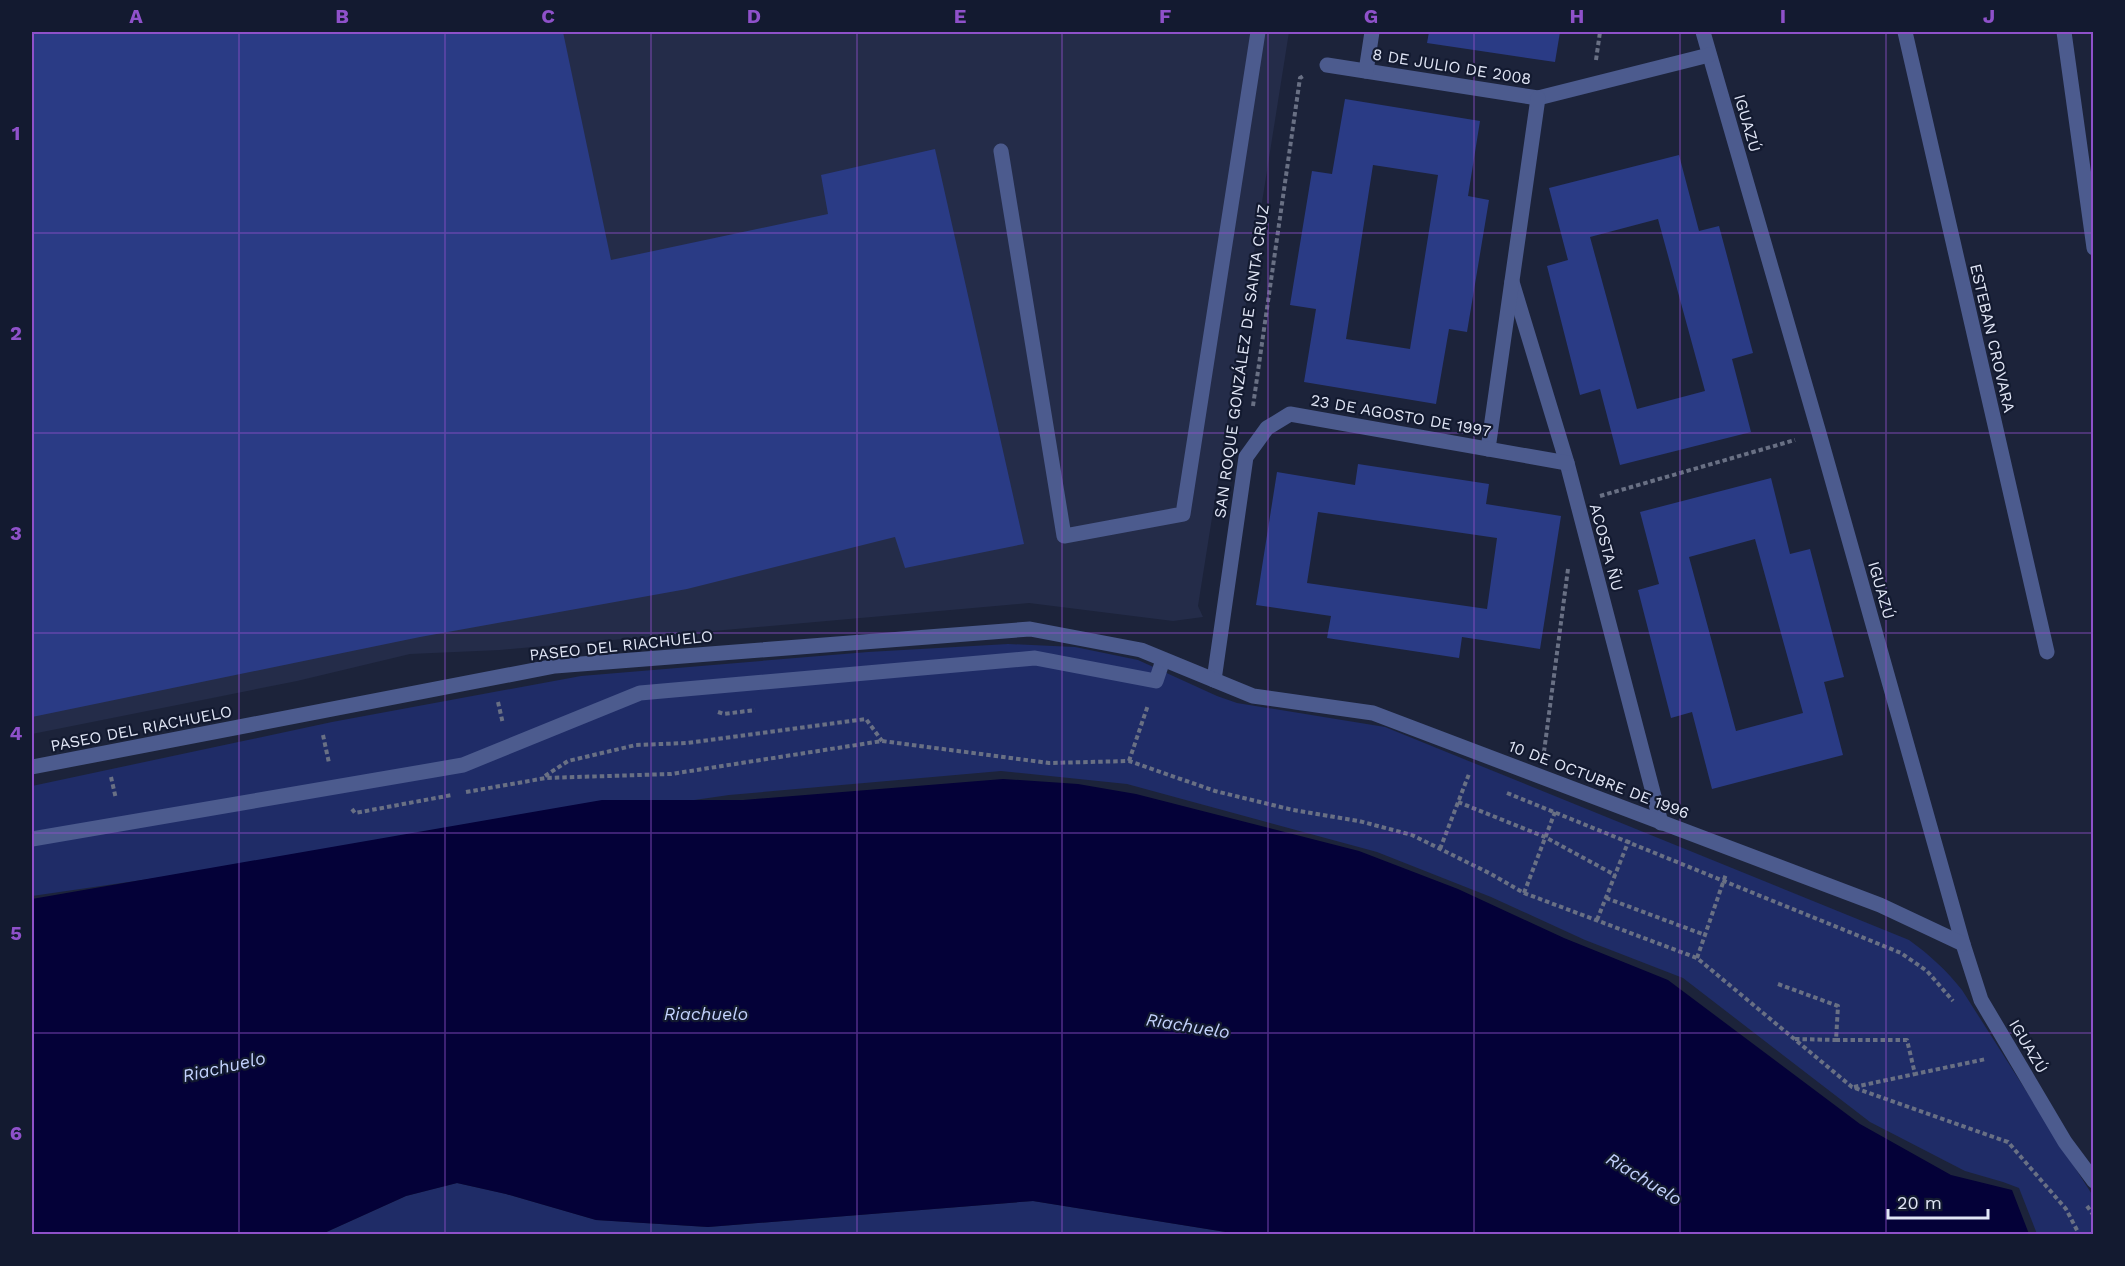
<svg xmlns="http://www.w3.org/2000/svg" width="2125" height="1266" font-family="'Work Sans',sans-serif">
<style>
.built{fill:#242c49}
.green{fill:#1f2c67}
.water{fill:#040138}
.building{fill:#2a3b85;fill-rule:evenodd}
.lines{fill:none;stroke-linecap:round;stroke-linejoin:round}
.path{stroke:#697084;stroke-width:4;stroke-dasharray:4.5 3;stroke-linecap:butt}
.lane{stroke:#4c5b8e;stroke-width:15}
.street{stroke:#4c5b8e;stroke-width:15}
.grid{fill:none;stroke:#8f51ca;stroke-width:1.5;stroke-opacity:0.55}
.labels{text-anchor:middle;stroke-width:4.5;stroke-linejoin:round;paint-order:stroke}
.street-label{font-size:16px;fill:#e1e6f6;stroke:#131a30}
.water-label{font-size:18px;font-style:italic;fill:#c3d2fd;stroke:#131a30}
.neatline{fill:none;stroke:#8f51ca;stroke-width:2}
.grid-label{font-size:20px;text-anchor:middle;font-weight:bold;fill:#8f51ca}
</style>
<rect width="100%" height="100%" fill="#1c233a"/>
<polygon class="built" points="32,32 1289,32 1198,606 1203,617 1173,621 1029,603 500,650 410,654 297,681 32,734"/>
<g class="green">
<path d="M1008 644 1075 647 1138 660 1217 696 1237 703 1385 727 1909 940C1930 955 1946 970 1962 990L2093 1196V1234H2037L2019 1188 2003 1182 1965 1171 1870 1122 1683 978 1585 940 1491 897 1377 852 1127 784 1001 771 729 795 32 896V786L332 722 581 676 868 652Z"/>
<polygon points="457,1183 506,1194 596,1220 708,1227 1033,1201 1238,1234 322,1234 406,1196"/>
</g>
<polygon class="water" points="1003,779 1078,784 1136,794 1359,851 1458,889 1564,938 1668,980 1860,1124 1951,1175 2012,1190 2029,1234 1238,1234 1033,1201 708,1227 596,1220 506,1194 457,1183 406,1196 322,1234 32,1234 32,899 602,800 743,800"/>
<g class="building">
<polygon points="32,32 563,32 611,260 828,214 821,175 935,149 1024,544 905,568 895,537 687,589 420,637 32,717"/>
<polygon points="1429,32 1560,32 1555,62 1427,43"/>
<path d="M1345 99 1480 121 1468 196 1489 200 1467 332 1449 329 1436 404 1304 382 1316 309 1290 305 1312 171 1332 174ZM1373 165 1438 175 1410 349 1346 339Z"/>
<path d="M1679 155 1699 231 1719 226 1753 353 1732 359 1751 432 1620 465 1600 389 1580 395 1547 266 1568 260 1549 188ZM1658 219 1705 391 1637 409 1590 237Z"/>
<path d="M1358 464 1489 484 1486 504 1561 516 1540 649 1462 637 1459 658 1327 638 1331 616 1256 605 1277 472 1355 485ZM1318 512 1497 538 1487 609 1307 583Z"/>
<path d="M1771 478 1790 554 1810 549 1844 677 1824 682 1843 755 1712 789 1692 712 1671 718 1638 590 1659 584 1640 512ZM1755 539 1803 713 1736 731 1689 557Z"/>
</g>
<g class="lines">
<g class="path">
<polyline points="1596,60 1600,32"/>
<polyline points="1253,406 1300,78 1305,75"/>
<polyline points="1600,496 1795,440"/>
<polyline points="498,702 503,724"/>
<polyline points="718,712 724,714 755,710"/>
<polyline points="323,735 329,763"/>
<polyline points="1544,752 1568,569"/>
<polyline points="1129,761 1148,705"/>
<polyline points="545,776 568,761 636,745 687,743 866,719 882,741"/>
<polyline points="111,777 116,799"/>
<polyline points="466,792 546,778 671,774 882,741 1049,763 1129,761 1215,791 1293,810 1359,821 1412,835 1491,874 1524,893 1697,958 1852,1087 2008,1142 2066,1209 2079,1234"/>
<polyline points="1507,793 1901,953 1927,971 1953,1001"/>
<polyline points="1458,802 1545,837 1615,875"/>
<polyline points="352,809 355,813 452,795"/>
<polyline points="1440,849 1469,774"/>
<polyline points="1524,893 1555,812"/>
<polyline points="1606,898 1705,935"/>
<polyline points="1597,920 1629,840"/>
<polyline points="1697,958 1726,874"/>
<polyline points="1778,984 1838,1006 1836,1040 1907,1040 1915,1074 1986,1059"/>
<polyline points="1795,1039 1836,1040"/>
<polyline points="1854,1087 1915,1074"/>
<polyline points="2087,1206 2094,1216"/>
</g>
<g class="lane">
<polyline points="1001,151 1064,536 1183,514 1258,32"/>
<polyline points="32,839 463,765 640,693 1035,658 1156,681 1163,660"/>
</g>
<g class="street">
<polyline points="1703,32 1819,433 1963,944 1981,1000 2065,1142 2094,1181"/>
<polyline points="1905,32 2047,652"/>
<polyline points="2064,32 2094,248"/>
<polyline points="1327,65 1538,98 1709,55"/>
<polyline points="1366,71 1372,32"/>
<polyline points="1512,282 1567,463 1661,823"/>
<polyline points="1488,449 1538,98"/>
<polyline points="1214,680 1246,457 1267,428 1290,414 1567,463"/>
<polyline points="32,767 555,666 1030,629 1141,650 1253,696 1373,713 1880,905 1963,944"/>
</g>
</g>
<path class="grid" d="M239 32V1234M445 32V1234M651 32V1234M857 32V1234M1062 32V1234M1268 32V1234M1474 32V1234M1680 32V1234M1886 32V1234M32 233H2094M32 433H2094M32 633H2094M32 833H2094M32 1033H2094"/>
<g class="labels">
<g class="street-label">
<text transform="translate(1452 66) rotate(9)" y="6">8 DE JULIO DE 2008</text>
<text transform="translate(1748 123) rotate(74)" y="6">IGUAZÚ</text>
<text transform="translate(1993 338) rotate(77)" y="6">ESTEBAN CROVARA</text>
<text transform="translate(1241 361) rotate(-82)" y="6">SAN ROQUE GONZÁLEZ DE SANTA CRUZ</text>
<text transform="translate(1401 415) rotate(10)" y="6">23 DE AGOSTO DE 1997</text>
<text transform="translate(1607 547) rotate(75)" y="6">ACOSTA ÑU</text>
<text transform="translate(1882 590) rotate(74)" y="6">IGUAZÚ</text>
<text transform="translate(621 645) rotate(-6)" y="6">PASEO DEL RIACHUELO</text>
<text transform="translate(141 728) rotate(-11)" y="6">PASEO DEL RIACHUELO</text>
<text transform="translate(1599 779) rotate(21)" y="6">10 DE OCTUBRE DE 1996</text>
<text transform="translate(2029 1046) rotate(59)" y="6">IGUAZÚ</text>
</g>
<g class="water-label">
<text x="706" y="1020">Riachuelo</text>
<text transform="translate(1188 1026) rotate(9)" y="6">Riachuelo</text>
<text transform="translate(224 1067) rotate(-13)" y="6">Riachuelo</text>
<text transform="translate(1644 1179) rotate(31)" y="6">Riachuelo</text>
</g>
</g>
<rect width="2125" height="1266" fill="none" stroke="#131a30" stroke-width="66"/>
<path d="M1888 1209v9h100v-9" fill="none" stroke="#e1e6f6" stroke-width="3"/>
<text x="1897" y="1209" font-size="18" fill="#e1e6f6" stroke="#131a30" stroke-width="4.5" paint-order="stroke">20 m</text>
<rect x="33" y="33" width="2059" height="1200" class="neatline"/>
<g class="grid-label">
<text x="136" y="23">A</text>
<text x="342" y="23">B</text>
<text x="548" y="23">C</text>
<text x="754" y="23">D</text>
<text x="960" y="23">E</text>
<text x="1165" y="23">F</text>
<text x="1371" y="23">G</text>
<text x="1577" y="23">H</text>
<text x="1783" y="23">I</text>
<text x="1989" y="23">J</text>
<text x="16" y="140">1</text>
<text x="16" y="340">2</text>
<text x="16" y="540">3</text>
<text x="16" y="740">4</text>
<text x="16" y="940">5</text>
<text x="16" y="1140">6</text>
</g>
</svg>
